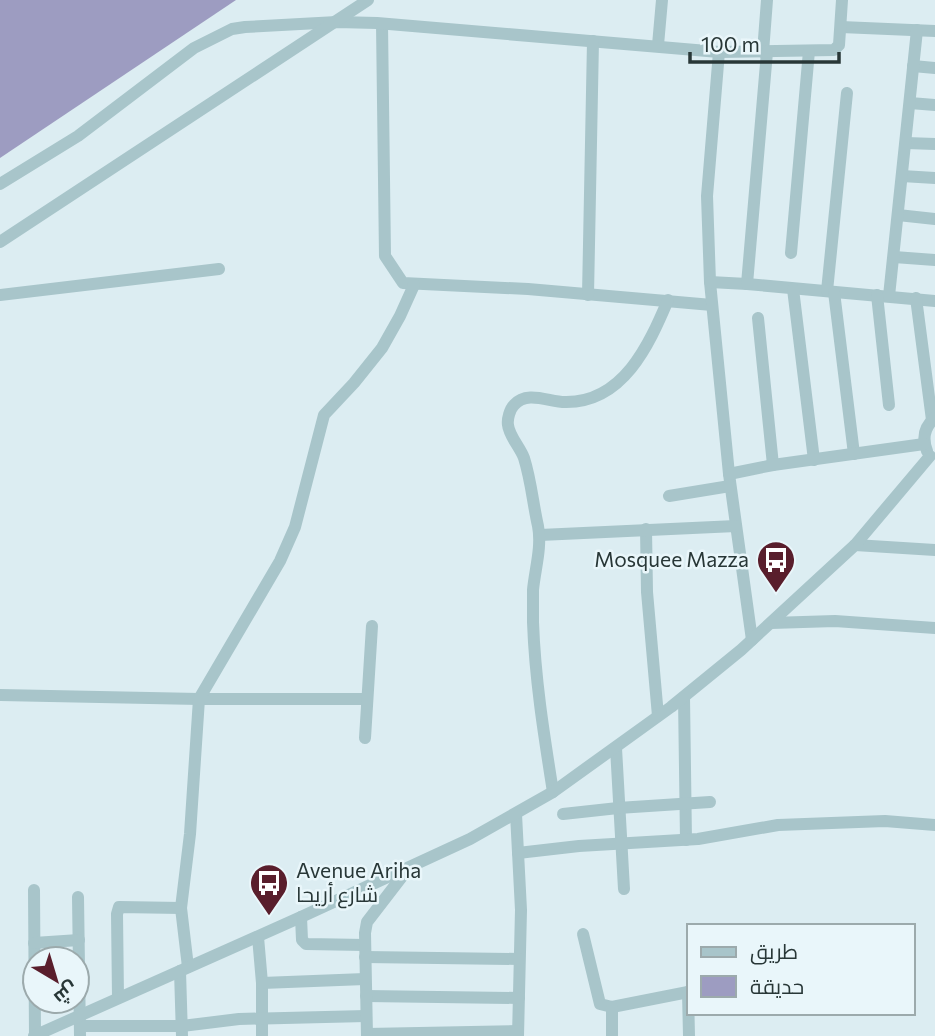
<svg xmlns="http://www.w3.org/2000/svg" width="935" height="1036" font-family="Commissioner,Cairo,sans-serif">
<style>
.green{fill:#9d9cc1}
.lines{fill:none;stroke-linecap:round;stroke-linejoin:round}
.minor{stroke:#a8c5ca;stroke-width:12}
.labels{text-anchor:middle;stroke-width:5;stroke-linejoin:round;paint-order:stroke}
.poi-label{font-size:21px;fill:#283737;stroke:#e9f6fa;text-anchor:end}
</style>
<rect width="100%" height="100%" fill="#dcedf2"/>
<polygon class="green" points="0,0 236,0 0,158"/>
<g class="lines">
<g class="minor">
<polyline points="382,24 385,256 403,283 528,289 712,305"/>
<polyline points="841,27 935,31"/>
<polyline points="658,45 662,0"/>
<polyline points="719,52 707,196 710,282 729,474 752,640"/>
<polyline points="763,52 767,0"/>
<polyline points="913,66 935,68"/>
<polyline points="910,103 935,105"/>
<polyline points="906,143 935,144"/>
<polyline points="902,176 935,178"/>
<polyline points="0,184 78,136 194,48 232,29 245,27 337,22 377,23 719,52 834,50 839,45 842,0"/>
<polyline points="898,215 935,219"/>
<polyline points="0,242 368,0"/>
<polyline points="791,253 809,51"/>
<polyline points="894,257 935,260"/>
<polyline points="710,282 747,284 767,52"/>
<polyline points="747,284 935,301"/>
<polyline points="793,289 814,460"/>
<polyline points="827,291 847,93"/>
<polyline points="834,292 854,454"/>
<polyline points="0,295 219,269"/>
<polyline points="588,295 593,41"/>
<polyline points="877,295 889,405"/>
<polyline points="889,296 917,30"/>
<polyline points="916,298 932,420"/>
<polyline points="758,318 773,465"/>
<path d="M927 451C922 438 924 427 935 418"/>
<polyline points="729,474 773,465 924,444"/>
<polyline points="669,496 730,486"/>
<polyline points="646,529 647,592 658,716"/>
<polyline points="540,535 736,526"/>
<polyline points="855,545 935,550"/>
<polyline points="771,623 835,621 935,628"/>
<polyline points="0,695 199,699 366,699"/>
<polyline points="684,697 686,840"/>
<polyline points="365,738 372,626"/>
<polyline points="616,748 624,889"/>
<path d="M553 792C544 735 535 679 533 622 533 611 533 600 533 590 535 569 542 547 538 526 533 504 531 480 524 458 520 447 509 436 508 425 507 419 510 409 514 405 527 390 549 402 565 402 623 403 649 345 668 300"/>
<polyline points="516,814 521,910 518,1036"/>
<polyline points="563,814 618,808 710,802"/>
<polyline points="518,853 579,846 698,839 778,825 885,821 935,825"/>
<polyline points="34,890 35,1036"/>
<polyline points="78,897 80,1036"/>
<polyline points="301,917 302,940 306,944 365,945"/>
<polyline points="583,934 600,1004 612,1007 688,992"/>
<polyline points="258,937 262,983 262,1036"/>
<polyline points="34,943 79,940"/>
<polyline points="365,957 519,959"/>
<polyline points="188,967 181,908 190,834 199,699 280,561 295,527 324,415 354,383 382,348 400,316 414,285"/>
<polyline points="180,971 182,1036"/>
<polyline points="262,983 365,979"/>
<polyline points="688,992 689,1036"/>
<polyline points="366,996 519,998"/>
<polyline points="118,998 117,914 119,907 181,908"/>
<polyline points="612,1007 612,1036"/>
<polyline points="80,1026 182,1026 239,1019 366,1016"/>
<polyline points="367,1034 518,1031"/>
<polyline points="34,1036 301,917 470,839 553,792 671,707 741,650 855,545 930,456"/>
<polyline points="367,1036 365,933 367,922 407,870"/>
</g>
</g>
<defs>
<symbol id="bus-pin" viewBox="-11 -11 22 30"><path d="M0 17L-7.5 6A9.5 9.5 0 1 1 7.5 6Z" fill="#591e2c" stroke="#e9f6fa"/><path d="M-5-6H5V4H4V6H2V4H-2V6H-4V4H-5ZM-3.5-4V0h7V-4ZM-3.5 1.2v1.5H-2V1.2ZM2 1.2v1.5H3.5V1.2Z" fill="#fff"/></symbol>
</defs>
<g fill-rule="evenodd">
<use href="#bus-pin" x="754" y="538" width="44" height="60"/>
<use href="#bus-pin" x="247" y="861" width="44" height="60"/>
</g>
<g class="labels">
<g class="poi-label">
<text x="749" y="567">Mosquee Mazza</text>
<text x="296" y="878" text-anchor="start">Avenue Ariha<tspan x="296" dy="24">شارع أريحا</tspan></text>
</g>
</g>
<rect x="687" y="924" width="228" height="91" fill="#e9f6fa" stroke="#9caaac" stroke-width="2"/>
<rect x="701" y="947" width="35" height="10" fill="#a8c5ca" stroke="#9caaac" stroke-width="2"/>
<text x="750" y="959" font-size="21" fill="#283737">طريق</text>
<rect x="701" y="976" width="35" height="21" fill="#9d9cc1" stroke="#9caaac" stroke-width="2"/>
<text x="750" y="994" font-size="21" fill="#283737">حديقة</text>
<g transform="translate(56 980) rotate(142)"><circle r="33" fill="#e9f6fa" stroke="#9caaac" stroke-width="2"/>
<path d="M0-5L12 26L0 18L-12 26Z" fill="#591e2c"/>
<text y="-10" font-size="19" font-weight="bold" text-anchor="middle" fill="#283737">ش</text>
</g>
<path d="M690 52v10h149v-10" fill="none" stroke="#283737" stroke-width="3.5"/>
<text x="701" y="52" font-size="21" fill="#283737" stroke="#e9f6fa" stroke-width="5" paint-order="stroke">100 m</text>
</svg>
